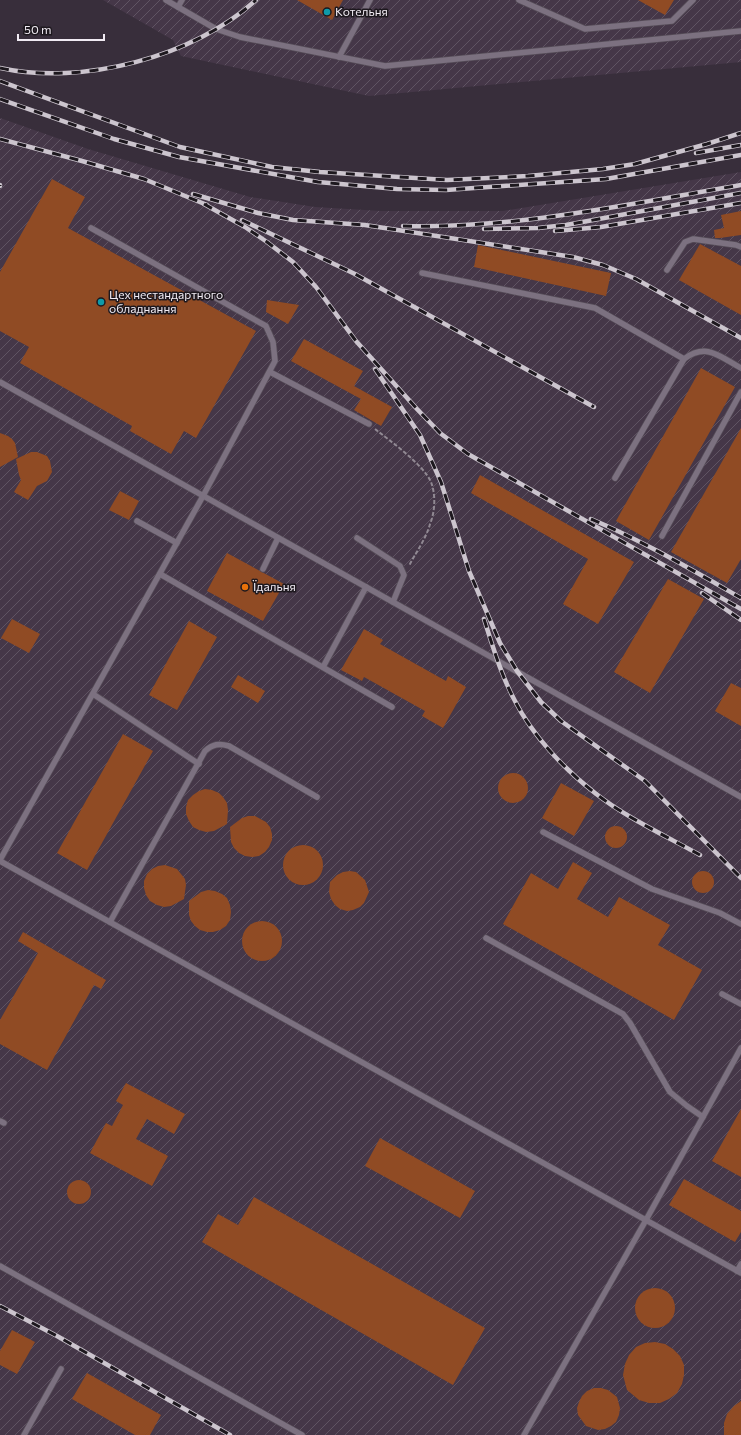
<svg xmlns="http://www.w3.org/2000/svg" width="741" height="1435" font-family="Commissioner,sans-serif">
<style>
.industrial{fill:url(#industrial-furrows)}
.building{fill:#904b24}
.lines{fill:none;stroke-linecap:round;stroke-linejoin:round}
.lane-casing{stroke:#564d58;stroke-width:7}
.path{stroke:#918993;stroke-width:2;stroke-dasharray:4 2;stroke-linecap:butt}
.lane{stroke:#7c7180;stroke-width:5.5}
.rail-casing{stroke:#ccc5ce;stroke-width:4.5}
.rail{stroke:#1d181e;stroke-width:3;stroke-dasharray:9;stroke-linecap:butt}
.culture-dot{fill:#0f9aa8;stroke:#1d181e;stroke-width:1.5}
.food-dot{fill:#e8710a;stroke:#1d181e;stroke-width:1.5}
.labels{text-anchor:middle;stroke-width:3;stroke-linejoin:round;paint-order:stroke}
.poi-label{font-size:12px;fill:#f1ebf3;stroke:#1d181e;text-anchor:start}
</style>
<defs>
<pattern id="industrial-furrows" width="10" height="10" patternUnits="userSpaceOnUse"><rect width="10" height="10" fill="#453748"/><path d="M-1 1l2-2M0 10L10 0M9 11l2-2" fill="none" stroke="#605463"/></pattern>
</defs>
<rect width="100%" height="100%" fill="#382e3b"/>
<g class="industrial">
<polygon points="103,0 741,0 741,62 369,96 181,56 173,40"/>
<polygon points="0,118 88,149 250,197 315,207 381,211 503,211 741,172 741,1435 0,1435"/>
</g>
<g class="building">
<polygon points="297,0 343,0 332,20"/>
<polygon points="638,0 674,0 665,15"/>
<polygon points="52,179 85,197 68,228 256,331 196,438 184,431 171,454 130,431 132,426 20,363 29,347 0,331 0,272"/>
<polygon points="741,211 741,235 720,238 715,238 714,230 724,228 721,215"/>
<polygon points="700,244 741,266 741,315 679,280"/>
<polygon points="478,245 611,273 606,296 474,267"/>
<polygon points="267,300 299,305 288,324 266,312"/>
<polygon points="304,339 363,371 354,386 392,407 381,426 354,410 361,399 291,361"/>
<polygon points="701,368 735,387 649,540 616,521"/>
<polygon points="741,428 741,559 727,583 671,552"/>
<polygon points="0,433 8,436 12,439 15,443 18,457 0,467"/>
<polygon points="31,452 37,452 47,456 50,461 52,472 47,481 37,486 28,500 14,492 21,480 19,475 16,459"/>
<polygon points="480,475 634,562 598,624 563,604 588,559 471,493"/>
<polygon points="120,491 139,501 129,520 109,510"/>
<polygon points="227,553 284,584 263,621 207,591"/>
<polygon points="668,579 704,599 650,693 614,672"/>
<polygon points="12,619 40,634 29,653 1,638"/>
<polygon points="189,621 217,637 177,710 149,695"/>
<polygon points="364,629 383,640 380,644 446,681 448,676 466,687 443,728 422,716 425,711 364,677 362,681 341,670"/>
<polygon points="238,675 265,691 258,703 231,687"/>
<polygon points="731,683 741,688 741,726 715,711"/>
<polygon points="123,734 153,751 87,870 57,853"/>
<circle cx="513" cy="788" r="15"/>
<polygon points="561,783 594,801 574,836 542,818"/>
<polygon points="205,789 212,790 219,793 223,797 227,803 228,810 227,824 214,831 206,832 199,830 193,827 189,821 186,814 186,807 188,800 193,795 199,791"/>
<polygon points="248,816 255,816 266,822 270,827 272,834 272,840 269,847 265,852 259,856 252,857 245,856 239,853 234,848 231,842 230,827 242,818"/>
<circle cx="616" cy="837" r="11"/>
<circle cx="303" cy="865" r="20"/>
<polygon points="573,862 592,873 577,899 608,917 619,897 670,925 658,945 702,970 674,1020 503,924 531,873 558,889"/>
<polygon points="165,865 177,869 185,879 186,885 184,899 171,906 164,907 157,905 150,901 146,895 144,888 144,881 147,874 152,869 158,866"/>
<polygon points="350,871 356,872 365,880 369,892 364,903 360,907 353,910 347,911 340,909 335,905 331,899 329,892 330,882 337,875 343,872"/>
<circle cx="703" cy="882" r="11"/>
<polygon points="208,890 215,891 222,894 227,898 230,905 231,912 230,920 226,926 220,930 213,932 207,932 200,930 195,926 191,921 189,915 189,901 201,892"/>
<circle cx="262" cy="941" r="20"/>
<polygon points="23,932 106,980 101,989 94,985 47,1070 0,1044 0,1020 38,953 18,941"/>
<polygon points="126,1083 185,1114 174,1134 147,1119 136,1139 168,1156 152,1186 90,1153 106,1123 112,1126 123,1105 116,1101"/>
<polygon points="741,1109 741,1177 712,1161"/>
<polygon points="380,1138 475,1191 460,1218 365,1166"/>
<polygon points="684,1179 741,1211 741,1232 735,1242 669,1205"/>
<circle cx="79" cy="1192" r="12"/>
<polygon points="254,1197 485,1328 453,1385 202,1242 218,1214 238,1225"/>
<circle cx="655" cy="1308" r="20"/>
<polygon points="12,1330 35,1342 17,1374 0,1365 0,1351"/>
<polygon points="655,1342 665,1344 673,1349 680,1356 684,1365 684,1375 682,1384 677,1393 669,1399 660,1403 649,1403 639,1400 627,1390 623,1375 625,1364 629,1355 636,1347 645,1343"/>
<polygon points="87,1373 161,1415 150,1435 135,1435 72,1399"/>
<polygon points="594,1388 601,1388 608,1390 617,1397 620,1408 619,1415 616,1422 611,1426 605,1429 598,1430 586,1426 578,1415 577,1408 579,1402 582,1396 587,1391"/>
<polygon points="741,1401 741,1435 724,1435 724,1423 727,1414 734,1406"/>
</g>
<g class="lines">
<defs>
<g id="lane">
<polyline points="166,0 216,29 240,37 385,66 741,31"/>
<polyline points="519,0 585,29 672,21 693,0"/>
<polyline points="178,7 182,0"/>
<polyline points="339,57 370,0"/>
<polyline points="667,270 685,242 693,239 736,245 741,247"/>
<polyline points="422,273 595,308 684,359"/>
<polyline points="270,372 369,424"/>
<polyline points="0,382 741,797"/>
<path d="M615 478 684 359C707 342 720 357 741 368"/>
<polyline points="137,521 177,543"/>
<polyline points="662,536 741,392"/>
<polyline points="357,538 400,566 404,575 393,602"/>
<polyline points="263,569 278,538"/>
<polyline points="160,574 392,707"/>
<polyline points="323,667 366,587"/>
<polyline points="93,694 199,764"/>
<polyline points="543,832 652,889 720,913 741,924"/>
<polyline points="0,860 203,496 275,361 273,342 266,326 91,228"/>
<polyline points="0,861 741,1273"/>
<path d="M110 922 205 751C213 744 219 743 229 746L317 797"/>
<polyline points="486,938 623,1014 630,1023 670,1092 687,1106 703,1117"/>
<polyline points="722,994 741,1004"/>
<polyline points="0,1121 4,1123"/>
<polyline points="0,1266 302,1435"/>
<polyline points="737,1271 741,1264"/>
<polyline points="24,1435 61,1369"/>
<polyline points="524,1435 646,1220 741,1048"/>
</g>
</defs>
<use href="#lane" class="lane-casing"/>
<path class="path" d="M375 429C390 441 423 464 431 482 436 495 435 512 430 524 426 539 416 552 409 566"/>
<use href="#lane" class="lane"/>
<defs>
<g id="rail">
<path d="M0 68C82 86 194 57 256 0"/>
<polyline points="0,81 180,147 272,167 320,172 447,180 528,176 603,169 635,164 707,144 741,133"/>
<polyline points="0,99 114,139 179,157 318,182 397,189 446,190 606,179 741,155"/>
<polyline points="0,139 82,161 144,179 207,205"/>
<polyline points="696,153 741,145"/>
<polyline points="0,185 0,186"/>
<polyline points="193,194 258,213 293,220 365,225 573,257 603,265 636,279 741,338"/>
<polyline points="204,204 245,227 267,242 293,262 316,287 356,341 417,409 440,433 468,454 741,609"/>
<polyline points="242,220 355,274 594,407"/>
<path d="M403 226C517 229 629 204 741 185"/>
<polyline points="484,229 538,228 566,225 741,193"/>
<polyline points="555,231 601,227 741,203"/>
<polyline points="375,369 420,435 441,482 469,571 500,643 517,671 541,702 561,721 645,781 741,878"/>
<path d="M591 519C643 541 692 570 741 598"/>
<polyline points="702,593 741,620"/>
<path d="M484 619C493 647 501 675 515 701 532 735 565 770 595 793 625 817 666 836 700 855"/>
<polyline points="0,1306 57,1336 230,1435"/>
</g>
</defs>
<use href="#rail" class="rail-casing"/>
<use href="#rail" class="rail"/>
</g>
<g class="culture-dot">
<circle cx="327" cy="12" r="4"/>
<circle cx="101" cy="302" r="4"/>
</g>
<circle class="food-dot" cx="245" cy="587" r="4"/>
<g class="labels">
<g class="poi-label">
<text x="335" y="16">Котельня</text>
<text x="109" y="299">Цех нестандартного<tspan x="109" dy="14">обладнання</tspan></text>
<text x="253" y="591">Їдальня</text>
</g>
</g>
<path d="M18 34v6h86v-6" fill="none" stroke="#f1ebf3" stroke-width="2"/>
<text x="24" y="34" font-size="12" fill="#f1ebf3" stroke="#1d181e" stroke-width="3" paint-order="stroke">50 m</text>
</svg>
